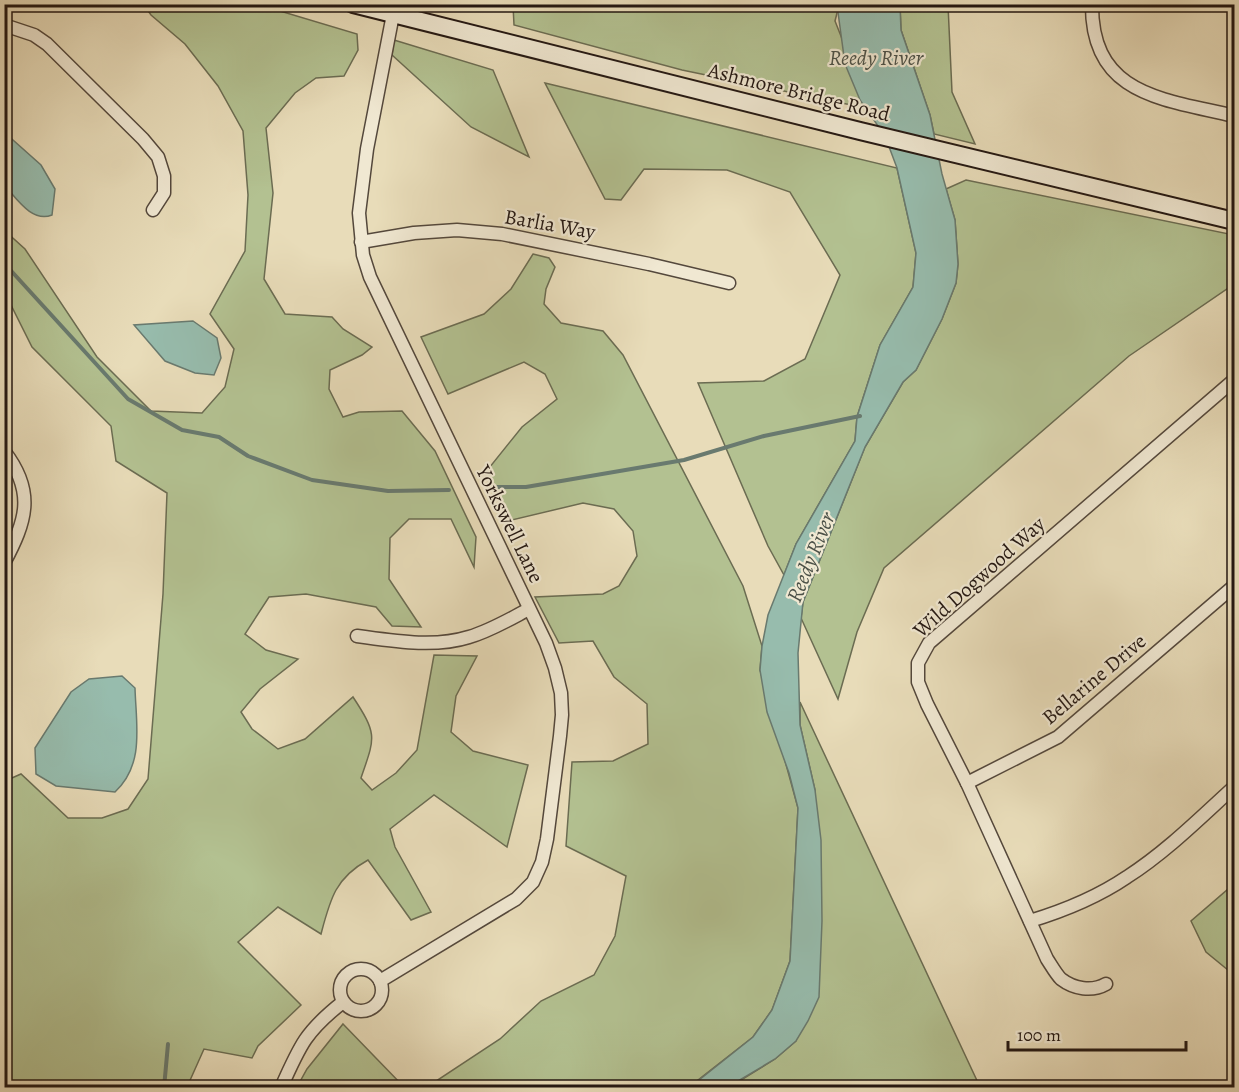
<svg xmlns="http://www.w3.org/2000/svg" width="1239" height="1092" font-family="Alegreya,serif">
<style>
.green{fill:#b3c191;stroke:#6b6c52;stroke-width:1.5}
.water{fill:#97bcad;stroke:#697a6f;stroke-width:1.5}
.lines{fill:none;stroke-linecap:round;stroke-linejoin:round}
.stream{stroke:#697a6f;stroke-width:4}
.minor-casing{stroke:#54483c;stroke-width:15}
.secondary-casing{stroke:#231712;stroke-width:20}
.minor{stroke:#f0e8d2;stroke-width:12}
.secondary{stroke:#f0e8d2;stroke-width:16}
.labels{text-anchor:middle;stroke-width:4.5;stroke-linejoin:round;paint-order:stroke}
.street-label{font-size:21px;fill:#231712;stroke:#f0e8d2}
.water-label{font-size:22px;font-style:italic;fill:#4c5148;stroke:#f0e8d2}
</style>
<rect width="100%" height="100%" fill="#e8dcb9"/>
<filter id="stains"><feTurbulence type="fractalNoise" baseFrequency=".00333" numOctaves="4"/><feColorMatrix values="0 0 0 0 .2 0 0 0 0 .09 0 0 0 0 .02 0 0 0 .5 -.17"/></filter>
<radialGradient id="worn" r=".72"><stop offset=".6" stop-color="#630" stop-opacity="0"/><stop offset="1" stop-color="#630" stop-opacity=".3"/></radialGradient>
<g class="green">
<path d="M144 5H260L357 34 358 50 344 76 316 78 295 93 266 128 273 193 264 279 285 314 332 317 343 329 372 347 362 355 330 370 329 389 343 417 359 412 402 411 435 451 476 537 474 567 451 519H409L390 538 389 579 421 627 392 626 376 607 306 594 269 597 245 634 266 650 298 659 260 689 241 712 252 729 278 749 305 739 353 697C378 735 375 737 361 778L372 790 396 773 417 750 434 655 477 656 456 696 451 732 473 751 528 765 507 847 434 795 390 829 395 847 431 912 411 920 368 860C335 878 330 900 321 934L278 907 238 942 301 1005 258 1046 252 1058 204 1049 187 1087H5V781L21 774 68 818H102L128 809 148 779 163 594 167 493 116 461 111 426 32 347 5 293V231L25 249 97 357 151 411 202 413 225 387 234 349 210 314 245 251 248 195 243 131 218 86 185 44 151 15Z"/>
<polygon points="513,5 839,5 835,21 850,59 880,111 682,70 514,25"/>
<polygon points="900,5 948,5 952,92 975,144 934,134 930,115 901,30"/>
<polygon points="394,40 493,70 529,157 471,127 392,55"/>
<polygon points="545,83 897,168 916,253 913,287 880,345 857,417 855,441 796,544 784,575 768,546 698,383 764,381 805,359 840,275 790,192 727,170 644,169 621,200 605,199"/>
<polygon points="966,180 1234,235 1234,284 1129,356 884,568 857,632 838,699 801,618 803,602 865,447 903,382 916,370 942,319 956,283 958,264 955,220 946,189"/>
<polygon points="533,254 549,258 555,267 546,289 544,304 561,323 603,331 623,355 743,586 762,646 760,670 798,808 790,961 772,1010 753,1037 689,1087 427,1087 500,1039 541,1001 594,975 615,936 626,876 566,846 572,762 613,761 648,744 647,704 614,677 593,641 559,643 535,597 603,594 619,586 637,556 633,531 614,509 583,503 512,520 485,473 522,427 557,399 545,374 524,362 448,394 421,337 484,314 511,289"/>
<polygon points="800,702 980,1087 728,1088 775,1059 796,1041 815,790 800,725"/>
<polygon points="1234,884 1234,975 1206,952 1191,921"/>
<polygon points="343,1024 404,1087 297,1087 307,1069"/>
</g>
<g class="water">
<polygon points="837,5 900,5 901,30 930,115 942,174 955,220 958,264 956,283 942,319 916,370 903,382 865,447 803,602 798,653 800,725 815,790 821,840 822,921 819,997 808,1021 796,1041 775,1059 728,1087 689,1088 753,1037 772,1010 790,961 798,808 789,773 767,712 760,670 762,646 768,615 796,544 855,441 857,417 880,345 913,287 916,253 897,168 885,136 860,100 845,64"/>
<path d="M4 132 41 165 55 189 52 215C32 223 17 199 5 186Z"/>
<polygon points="193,321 217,338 221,358 214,375 195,373 165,361 134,325"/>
<path d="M122 676 135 688C136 725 145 764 115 792L56 786 36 774 35 748 71 692 89 679Z"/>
</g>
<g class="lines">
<g class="stream">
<polyline points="4,263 128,399 182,430 219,437 248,456 312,480 388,491 449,490"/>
<polyline points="497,487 526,487 684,460 764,436 860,416"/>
<polyline points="164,1088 168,1044"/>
</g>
<defs>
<g id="minor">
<path d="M1092 4C1091 96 1164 99 1234 116"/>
<polyline points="4,25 34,35 47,44 143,139 158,157 164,176 164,193 153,210"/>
<polyline points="361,242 414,233 457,230 502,234 649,264 729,283"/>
<path d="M4 451C36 492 26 522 4 563"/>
<path d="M357 636C394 641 434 648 469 637 490 631 510 619 529 609"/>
<polyline points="967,783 1058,737 1234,586"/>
<path d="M1030 921C1063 911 1099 896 1127 877 1166 852 1200 818 1234 787"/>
<circle cx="361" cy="990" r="21"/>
<polyline points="380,981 516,899 533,882 542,862 547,839 560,736 562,715 561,693 555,668 546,643 370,277 363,255 359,213 367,149 395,4"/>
<path d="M1106 984C1092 992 1074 989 1061 979 1056 974 1051 965 1047 959L967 783 927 704 918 682V663L929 643 1234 380"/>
<path d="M281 1088C300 1045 306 1031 343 1002"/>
</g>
<polyline id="secondary" points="353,4 860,131 1234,221"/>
</defs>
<use href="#minor" class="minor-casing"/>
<use href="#secondary" class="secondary-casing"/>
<use href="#minor" class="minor"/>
<use href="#secondary" class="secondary"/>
</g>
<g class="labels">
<g class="street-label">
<text transform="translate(799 92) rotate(14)" y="7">Ashmore Bridge Road</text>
<text transform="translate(550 224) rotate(10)" y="7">Barlia Way</text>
<text transform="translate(510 524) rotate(64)" y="7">Yorkswell Lane</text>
<text transform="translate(979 577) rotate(-42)" y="7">Wild Dogwood Way</text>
<text transform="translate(1094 679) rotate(-40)" y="7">Bellarine Drive</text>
</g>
<g class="water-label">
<text x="876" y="65">Reedy River</text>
<text transform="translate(810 557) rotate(-68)" y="8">Reedy River</text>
</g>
</g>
<rect width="1239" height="1092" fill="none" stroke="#e8dcb9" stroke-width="24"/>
<rect x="6" y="6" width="1227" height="1080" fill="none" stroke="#231712" stroke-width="3"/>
<rect x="12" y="12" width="1215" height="1068" fill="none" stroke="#231712" stroke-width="1.5"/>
<path d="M1008 1041v9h178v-9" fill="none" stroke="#231712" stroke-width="3"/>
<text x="1017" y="1041" font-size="18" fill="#231712" stroke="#f0e8d2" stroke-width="4.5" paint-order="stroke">100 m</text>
<rect width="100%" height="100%" filter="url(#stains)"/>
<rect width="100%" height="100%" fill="url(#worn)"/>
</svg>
